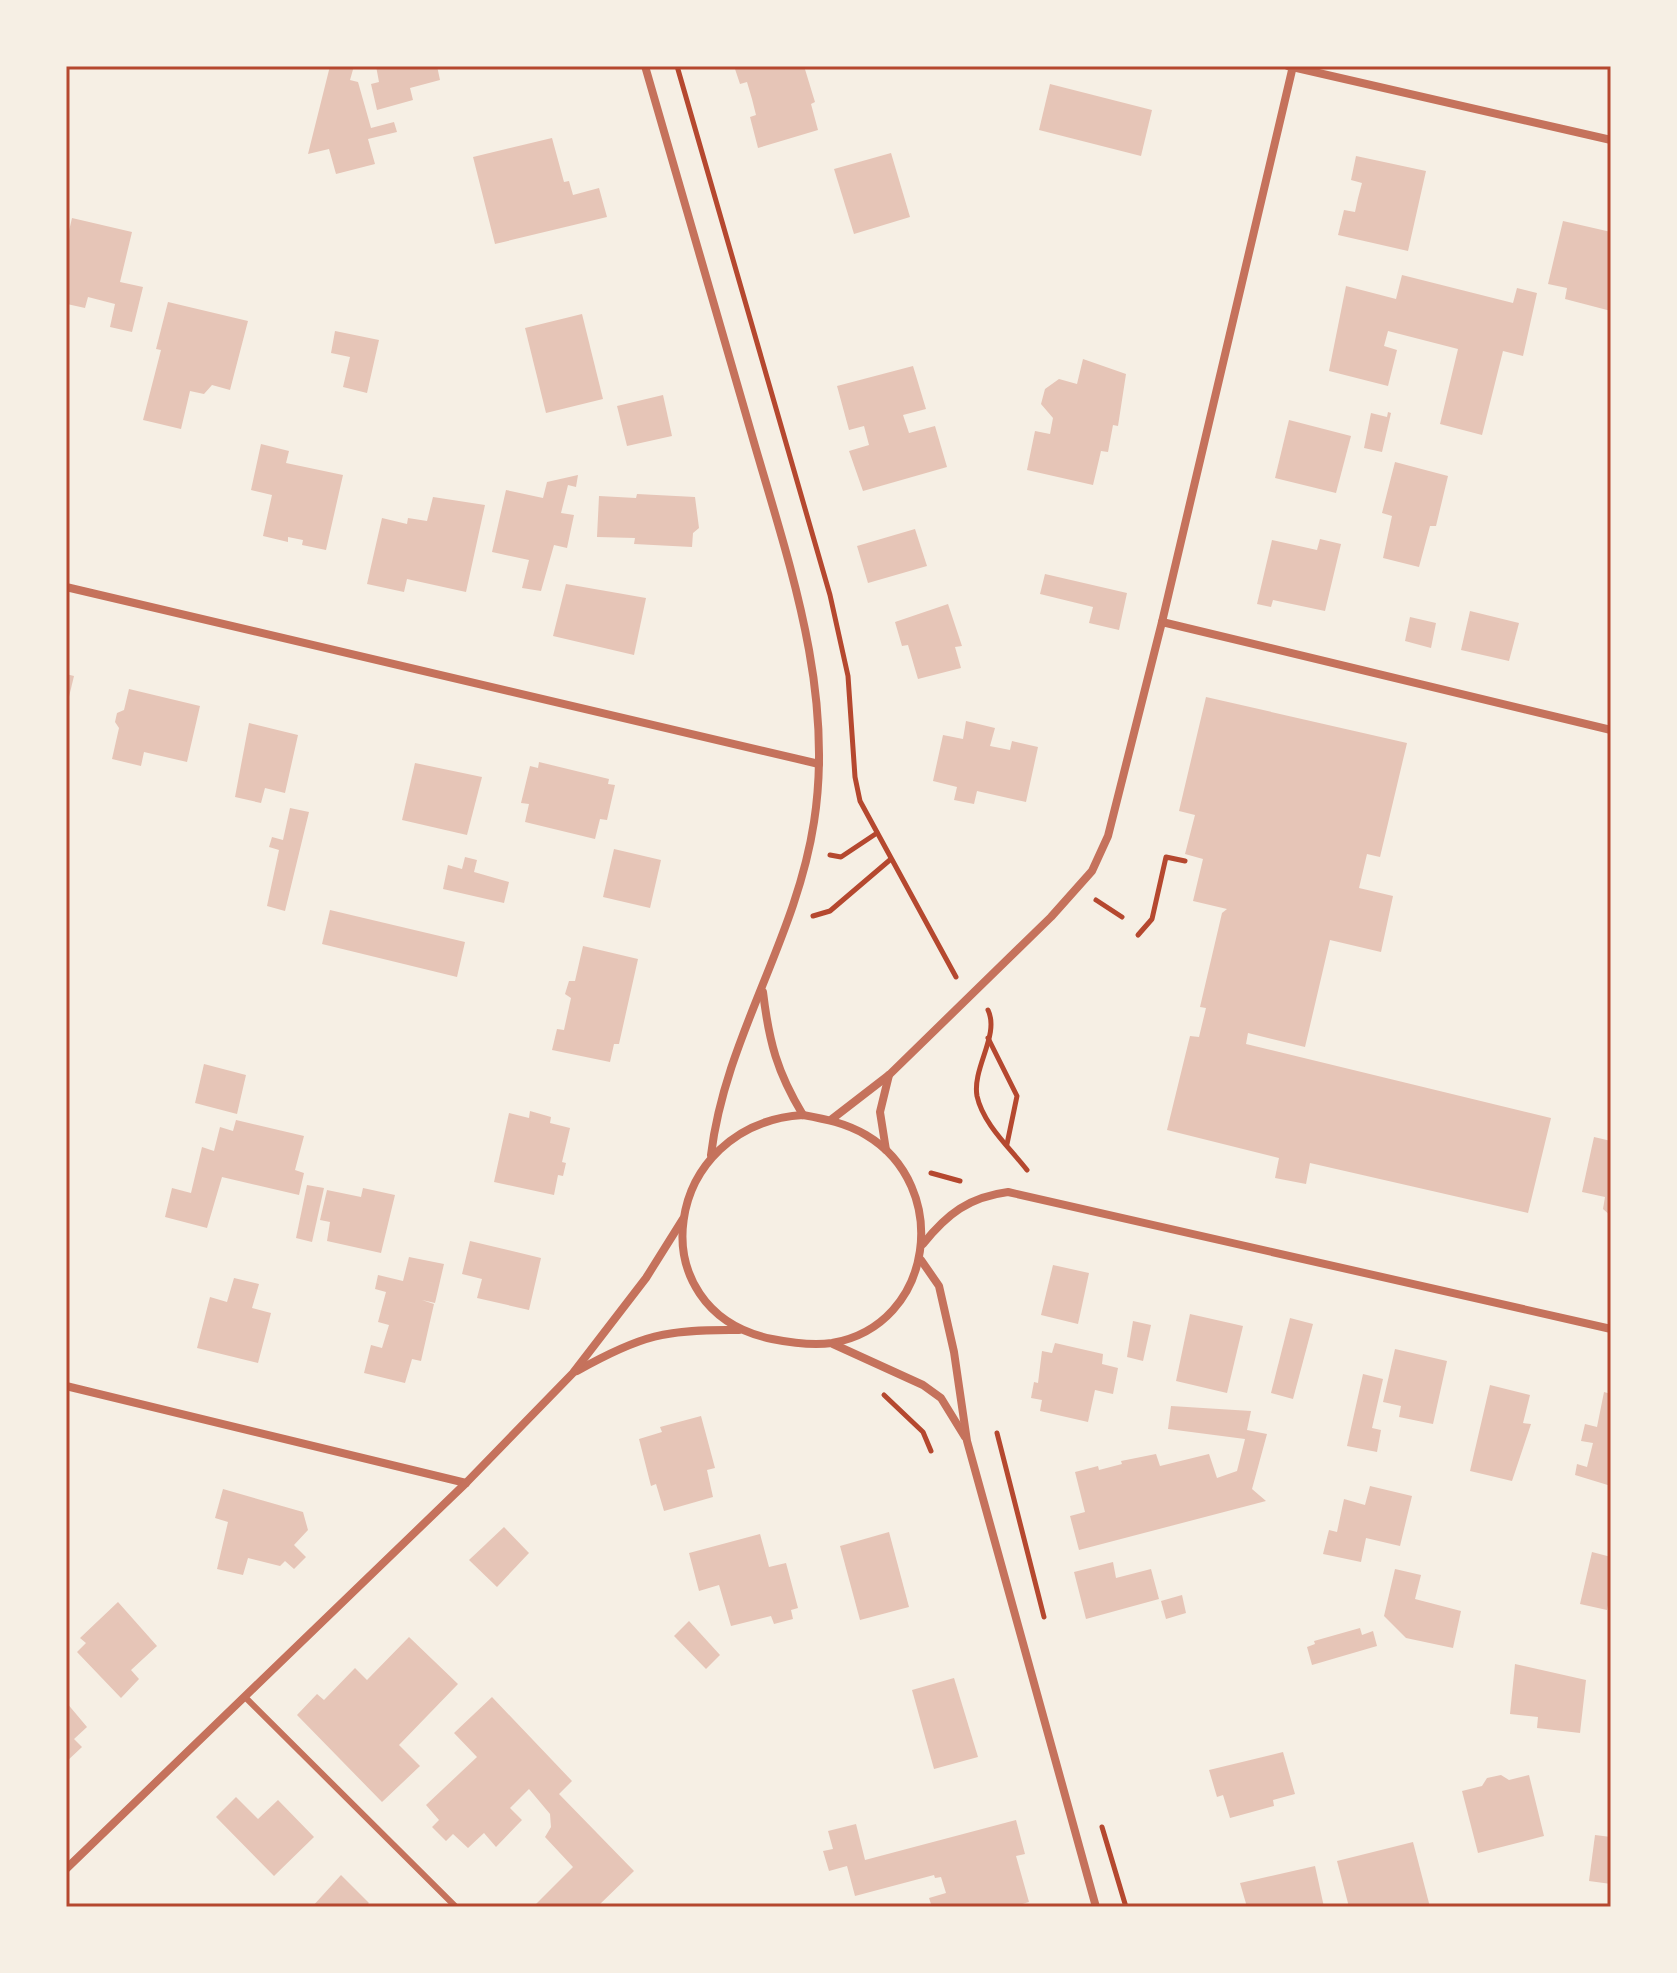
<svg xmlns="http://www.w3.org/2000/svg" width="1677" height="1973" font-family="'Varela Round',sans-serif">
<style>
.building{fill:#e6c5b7}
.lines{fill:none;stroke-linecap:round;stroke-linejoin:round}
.path{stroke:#b5482f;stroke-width:5}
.service{stroke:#c5725c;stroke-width:6}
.minor{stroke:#c5725c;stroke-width:8}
.neatline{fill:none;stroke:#b5482f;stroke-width:3}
</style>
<rect width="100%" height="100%" fill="#f6efe4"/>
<g class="building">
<polygon points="330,66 354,66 350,80 358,82 371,128 394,122 397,132 368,139 375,164 336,174 329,149 308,154"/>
<polygon points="376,66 437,66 440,80 410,88 413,100 377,110 371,84 379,82"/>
<polygon points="734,66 804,66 815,102 811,104 818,130 758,148 750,117 756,115 752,99 747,82 740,84"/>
<polygon points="1050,84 1152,110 1141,156 1039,130"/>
<polygon points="552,138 564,182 569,181 573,195 599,188 607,217 495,244 473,157"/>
<polygon points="891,153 910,217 854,234 834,169"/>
<polygon points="1356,156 1426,171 1408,251 1338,235 1344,210 1355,212 1358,198 1362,183 1351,180"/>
<polygon points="72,218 132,232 120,282 143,287 132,332 110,327 115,304 88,297 85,308 67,304 66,244"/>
<polygon points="1563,221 1611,232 1611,311 1565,299 1567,288 1548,284"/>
<polygon points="1402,275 1513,303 1517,288 1537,293 1523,356 1503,351 1482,435 1440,424 1458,349 1388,331 1384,346 1397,350 1388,386 1329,371 1346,286 1396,299"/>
<polygon points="168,302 248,321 230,390 212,385 204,394 190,391 181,429 143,420 161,350 156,349"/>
<polygon points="582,314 603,399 546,413 525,328"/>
<polygon points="335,331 379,340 367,393 343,387 350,357 331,353"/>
<polygon points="1083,359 1126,374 1118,426 1113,425 1108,452 1101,451 1093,485 1027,470 1035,431 1050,434 1053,418 1041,404 1045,389 1059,379 1077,384"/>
<polygon points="913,366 926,409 903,415 909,433 935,426 947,467 863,491 849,451 869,445 864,426 849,430 837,386"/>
<polygon points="663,395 672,436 627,446 617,406"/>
<polygon points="1388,412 1391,413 1382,452 1364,448 1371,413 1387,417"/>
<polygon points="1289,420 1351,436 1336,493 1275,478"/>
<polygon points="261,444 289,451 286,463 343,475 326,550 302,545 303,540 288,537 288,542 263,536 272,495 251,490"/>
<polygon points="1395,462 1448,476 1436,526 1430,526 1419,567 1383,558 1392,516 1382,513"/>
<polygon points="578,475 576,487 568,485 561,513 574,515 567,548 554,545 541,591 522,588 529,560 492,552 506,490 543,498 547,482"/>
<polygon points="637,494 695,497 699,528 693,533 692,547 634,544 635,538 597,537 599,496 636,498"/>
<polygon points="433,497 485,505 466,592 407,579 404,592 367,584 382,518 407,524 408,518 427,521"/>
<polygon points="915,529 927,566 868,583 857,546"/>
<polygon points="1320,539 1341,544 1325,611 1273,600 1271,607 1257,604 1272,540 1317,550"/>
<polygon points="1045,574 1127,593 1119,630 1089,623 1093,607 1040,594"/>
<polygon points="566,584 646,598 634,655 553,636"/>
<polygon points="948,604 962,646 955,647 961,668 918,679 908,645 902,646 895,622"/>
<polygon points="1470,611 1519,623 1509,661 1461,650"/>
<polygon points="1410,617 1436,623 1431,648 1405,641"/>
<polygon points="66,674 74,676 67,705 66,705"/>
<polygon points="129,689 200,706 187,762 144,752 141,766 112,759 119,728 115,722 117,713 124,710"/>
<polygon points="1206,697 1407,743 1380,857 1367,854 1359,888 1393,896 1381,952 1330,940 1305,1047 1248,1033 1246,1044 1551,1118 1528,1213 1310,1163 1306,1184 1275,1178 1279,1158 1167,1130 1190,1036 1199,1037 1206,1008 1200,1007 1222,913 1227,909 1193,901 1203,859 1185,854 1195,815 1179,811"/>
<polygon points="966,721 995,728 990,746 1010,750 1012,741 1038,747 1026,802 977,791 974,804 954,800 957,787 933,781 943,735 963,739"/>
<polygon points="249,723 298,735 285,793 265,788 261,803 235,797"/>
<polygon points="539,762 609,779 608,784 615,785 607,820 600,819 595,839 525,822 529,804 521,803 530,766 538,768"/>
<polygon points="415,763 482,777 467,835 402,820"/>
<polygon points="290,808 309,812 285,911 267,906 279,850 269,847 272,837 283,840"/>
<polygon points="614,849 661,860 650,908 603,897"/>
<polygon points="465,857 477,860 474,872 509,882 504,903 443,889 448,865 462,869"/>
<polygon points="330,910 465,942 457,977 322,944"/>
<polygon points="583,946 638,959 619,1044 614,1044 610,1062 552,1050 557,1029 564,1030 571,998 565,994 569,981 575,981"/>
<polygon points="204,1064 246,1075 237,1114 195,1103"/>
<polygon points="530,1111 551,1117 550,1123 570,1128 562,1162 566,1163 563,1176 558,1175 554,1195 494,1182 509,1113 529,1118"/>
<polygon points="236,1120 304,1136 295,1170 304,1173 299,1195 222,1177 207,1228 165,1217 172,1188 191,1193 202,1147 214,1151 220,1127 233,1131"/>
<polygon points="1594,1137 1611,1141 1611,1216 1603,1209 1605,1197 1582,1192"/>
<polygon points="307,1185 324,1188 312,1242 296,1238"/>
<polygon points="363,1188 395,1195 381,1253 327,1241 330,1222 320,1220 327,1190 361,1197"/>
<polygon points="470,1241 541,1258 529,1310 477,1298 482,1279 462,1274"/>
<polygon points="409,1257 444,1264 435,1303 422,1300 434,1304 421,1361 412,1359 405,1383 364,1373 371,1345 382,1348 389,1325 378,1322 386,1292 375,1289 378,1275 403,1281"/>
<polygon points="1053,1265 1089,1273 1078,1324 1041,1315"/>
<polygon points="234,1278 259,1284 252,1308 271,1313 258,1363 197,1348 210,1297 227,1302"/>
<polygon points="1190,1314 1243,1326 1227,1393 1176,1381"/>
<polygon points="1290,1318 1313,1324 1293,1399 1271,1393"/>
<polygon points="1133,1321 1151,1325 1143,1361 1127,1357"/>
<polygon points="1055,1343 1103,1354 1102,1364 1118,1368 1113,1394 1095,1390 1088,1422 1040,1411 1042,1400 1031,1398 1034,1382 1038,1383 1042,1351 1052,1353"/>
<polygon points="1395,1349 1447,1361 1433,1424 1399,1417 1401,1406 1383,1402"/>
<polygon points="1363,1374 1383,1379 1372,1428 1381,1430 1377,1452 1347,1446"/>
<polygon points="1490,1385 1530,1395 1523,1423 1531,1424 1512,1481 1470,1471"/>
<polygon points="1604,1392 1611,1394 1611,1486 1575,1475 1577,1464 1587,1467 1593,1443 1581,1441 1585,1424 1597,1427"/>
<polygon points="1171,1406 1251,1411 1247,1430 1267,1434 1252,1489 1266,1501 1079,1550 1070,1516 1085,1512 1075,1472 1098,1466 1099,1470 1122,1464 1121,1461 1156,1454 1160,1466 1209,1454 1217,1478 1237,1471 1245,1439 1168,1429"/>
<polygon points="701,1416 715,1468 707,1470 713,1497 664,1511 656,1484 651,1486 639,1439 662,1432 660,1427"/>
<polygon points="1370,1486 1412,1496 1400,1546 1366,1538 1361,1562 1323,1554 1329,1530 1337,1532 1344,1499 1365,1505"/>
<polygon points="223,1489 303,1512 308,1530 294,1545 306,1557 294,1569 285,1561 280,1566 248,1558 243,1575 217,1569 228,1522 215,1518"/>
<polygon points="504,1527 529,1553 497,1587 469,1560"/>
<polygon points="889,1532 909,1607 860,1620 840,1546"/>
<polygon points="760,1534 769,1567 786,1563 798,1608 791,1610 793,1619 774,1624 771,1616 731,1626 719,1585 699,1591 689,1553"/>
<polygon points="1592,1552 1611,1557 1611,1591 1607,1610 1580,1604"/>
<polygon points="1113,1562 1116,1578 1151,1569 1159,1599 1086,1619 1074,1572"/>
<polygon points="1395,1569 1421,1575 1415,1599 1461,1611 1453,1648 1406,1638 1384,1616"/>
<polygon points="1182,1595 1186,1613 1166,1619 1161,1601"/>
<polygon points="118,1602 157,1646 131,1670 139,1679 121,1698 77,1652 86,1643 80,1638"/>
<polygon points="689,1621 720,1655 706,1669 674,1636"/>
<polygon points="1360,1628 1362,1635 1373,1631 1377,1646 1312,1665 1307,1647 1315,1644 1314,1641"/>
<polygon points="409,1637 458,1684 399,1745 420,1766 382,1802 297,1715 317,1694 324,1700 355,1668 367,1680"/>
<polygon points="1515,1664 1586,1680 1580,1733 1537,1728 1538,1717 1510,1714"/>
<polygon points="954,1678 978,1757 934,1769 912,1690"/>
<polygon points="492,1697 572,1781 559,1794 634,1871 597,1907 535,1905 573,1867 545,1837 551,1827 550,1814 529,1789 510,1808 522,1820 496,1847 484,1833 468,1848 453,1834 446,1841 432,1827 439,1820 426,1805 477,1757 454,1733"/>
<polygon points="66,1702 87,1727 74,1739 82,1747 66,1762"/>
<polygon points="1283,1752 1295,1794 1273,1800 1274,1806 1230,1818 1223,1795 1217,1797 1209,1770"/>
<polygon points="1501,1775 1509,1780 1529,1775 1544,1836 1478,1853 1462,1791 1482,1786 1487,1778"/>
<polygon points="236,1797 258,1819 278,1800 314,1837 274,1876 216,1817"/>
<polygon points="1016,1820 1025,1854 1016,1856 1029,1902 1012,1907 932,1907 929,1898 946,1893 941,1877 935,1878 934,1875 855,1896 847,1866 829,1871 823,1851 833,1849 828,1831 856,1824 865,1860"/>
<polygon points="1595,1835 1611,1837 1611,1884 1589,1881"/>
<polygon points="1413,1842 1430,1907 1349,1907 1337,1861"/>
<polygon points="1315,1866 1324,1907 1247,1907 1240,1883"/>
<polygon points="341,1875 369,1903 365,1907 312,1907"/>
</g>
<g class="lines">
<g class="path">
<polyline points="677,66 830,595 848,676 855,777 860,801 956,977"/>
<polyline points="830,855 841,857 877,833"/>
<polyline points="1096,900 1122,917"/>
<polyline points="813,916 830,911 891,859"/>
<polyline points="1138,935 1152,919 1166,857 1185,861"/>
<path d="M988 1010C1000 1035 972 1068 977 1096 983 1124 1010 1148 1027 1170"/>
<polyline points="988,1038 1017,1096 1007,1144"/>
<polyline points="931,1173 960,1181"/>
<polyline points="884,1395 923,1432 931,1451"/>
<polyline points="997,1433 1044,1617"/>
<polyline points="1102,1827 1126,1907"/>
</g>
<polyline class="service" points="245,1697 456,1907"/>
<g class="minor">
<path d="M645 66C680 188 716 310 751 432 787 558 835 688 814 822 796 940 725 1038 711 1155"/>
<polyline points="1288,66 1611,140"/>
<polyline points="66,587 819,764"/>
<polyline points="1162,622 1611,730"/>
<path d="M763 992C769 1042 777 1072 803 1115"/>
<path d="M803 1115C825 1119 846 1123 866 1135 952 1186 935 1325 832 1343 812 1346 792 1343 772 1339 636 1311 662 1124 803 1115Z"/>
<polyline points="832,1119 889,1075 1051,917 1092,871 1108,836 1162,622 1293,66"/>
<polyline points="886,1150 880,1112 889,1075"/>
<path d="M923 1244C947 1214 969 1197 1008 1192L1611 1329"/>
<polyline points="921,1260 939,1286 954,1352 967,1441 1096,1907"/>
<polyline points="833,1344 923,1385 941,1398 965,1437"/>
<path d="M577 1371C641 1335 666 1329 739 1330"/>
<polyline points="66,1386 466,1483"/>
<polyline points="66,1869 466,1483 573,1373 646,1278 683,1219"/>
</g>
</g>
<rect width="1677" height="1973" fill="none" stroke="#f6efe4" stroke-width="136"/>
<rect x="68" y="68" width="1541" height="1837" class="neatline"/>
</svg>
